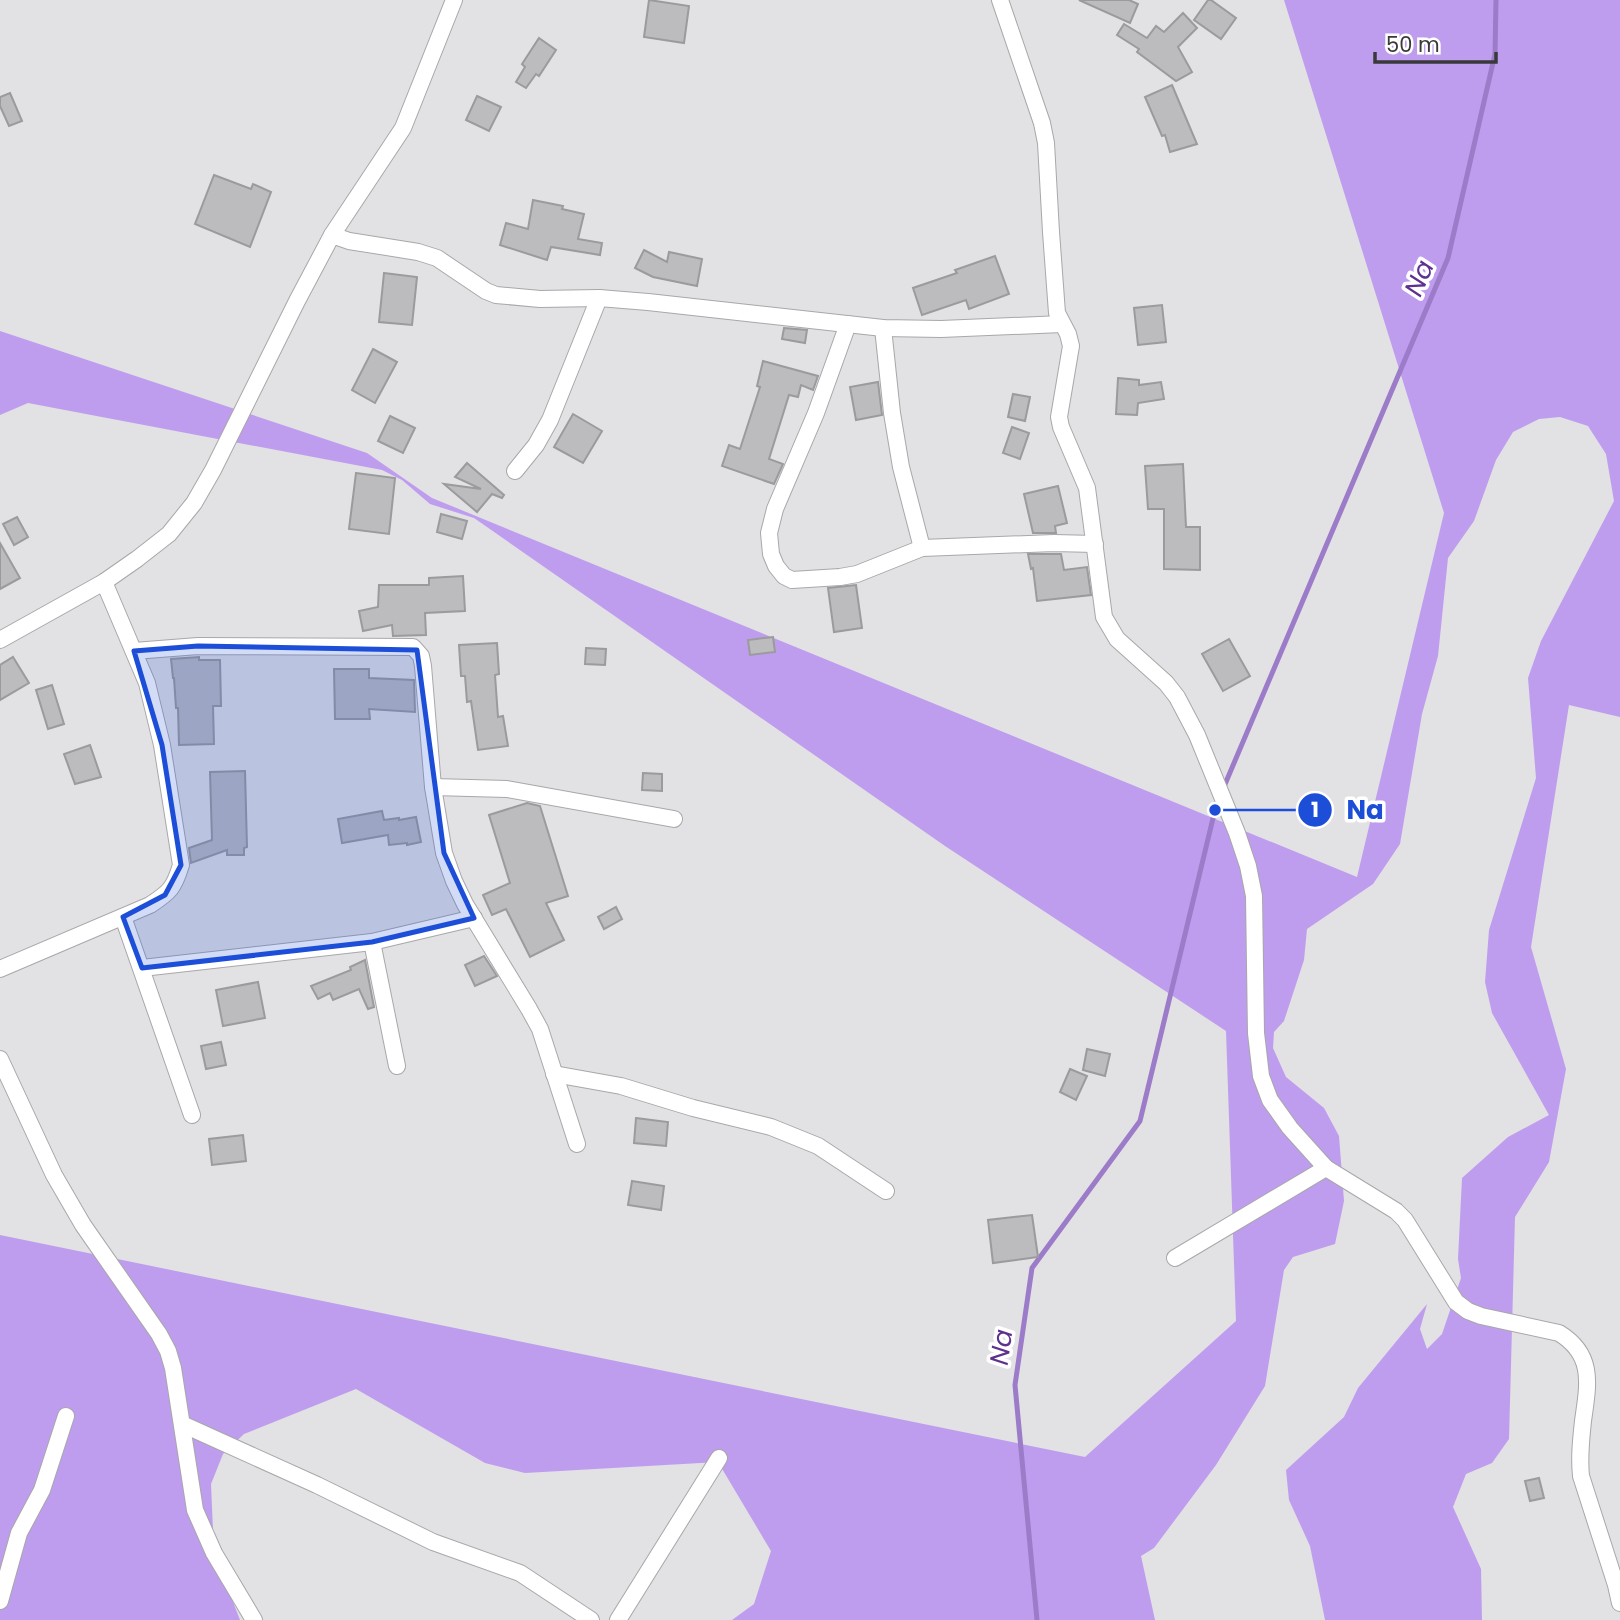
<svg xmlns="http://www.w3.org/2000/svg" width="1620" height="1620" font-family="Poppins,sans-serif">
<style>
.forest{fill:#bf9dee}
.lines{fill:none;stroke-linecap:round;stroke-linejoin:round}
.stream{stroke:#9c7bc9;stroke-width:5}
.building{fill:#bcbbbe;stroke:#9b9a9d;stroke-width:2}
.minor-casing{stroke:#a8a7aa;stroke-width:18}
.minor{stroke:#fff;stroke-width:16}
.marked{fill:#1d4ed8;fill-opacity:0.2;stroke:#1d4ed8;stroke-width:5;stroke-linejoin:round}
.labels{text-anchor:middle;stroke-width:7;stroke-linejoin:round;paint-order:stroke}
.water-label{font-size:26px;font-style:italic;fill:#5e318f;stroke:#fff}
.leader{fill:none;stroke:#1d4ed8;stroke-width:2.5}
.callout-dot{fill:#1d4ed8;stroke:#fff;stroke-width:2.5}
.mark-label{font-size:21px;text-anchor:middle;font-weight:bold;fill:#fff}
.callout-label{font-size:26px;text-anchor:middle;font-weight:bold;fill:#1d4ed8;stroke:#fff;stroke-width:7;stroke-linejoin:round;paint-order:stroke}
</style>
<rect width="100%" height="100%" fill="#e2e1e4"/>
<polygon class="forest" points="1284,0 1620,0 1620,717 1569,705 1531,947 1566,1069 1549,1162 1515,1217 1509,1439 1492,1463 1466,1474 1453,1507 1481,1569 1482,1620 1325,1620 1310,1546 1289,1500 1286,1470 1344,1417 1358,1388 1427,1304 1420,1329 1427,1349 1442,1334 1461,1278 1458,1259 1462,1178 1508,1137 1549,1115 1492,1013 1485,982 1489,930 1536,778 1528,678 1541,641 1614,501 1606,454 1588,426 1560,417 1539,419 1513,432 1496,460 1474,521 1448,558 1438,656 1422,714 1400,844 1373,884 1307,929 1304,960 1284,1021 1274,1032 1273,1048 1286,1077 1324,1108 1339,1136 1344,1201 1335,1244 1293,1257 1284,1270 1265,1386 1216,1465 1154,1548 1141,1556 1155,1620 732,1620 754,1604 771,1551 718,1462 525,1473 485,1463 356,1389 244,1434 223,1454 211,1484 214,1553 240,1620 0,1620 0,1235 1085,1457 1236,1321 1226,1031 945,846 474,518 430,504 402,480 382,470 28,403 0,415 0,331 367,453 432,498 1357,877 1444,513"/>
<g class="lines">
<g class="stream">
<polyline points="1223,789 1448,258 1495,54 1496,0"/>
<polyline points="1037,1620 1015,1385 1032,1268 1140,1121 1215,810 1220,798"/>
</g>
</g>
<g class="building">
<polygon points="649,0 689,6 684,43 644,37"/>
<polygon points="1079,0 1129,0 1138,4 1130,23"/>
<polygon points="1208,0 1211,0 1236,18 1221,39 1194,20"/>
<polygon points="1183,13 1197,28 1178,47 1192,72 1176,81 1137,52 1139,49 1117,35 1124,24 1147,38 1156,26 1164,32"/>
<polygon points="539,38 556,50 539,76 536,74 526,88 516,82 525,67 522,64"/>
<polygon points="1172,85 1197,144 1170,152 1165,135 1162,136 1145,97"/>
<polygon points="10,93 22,121 9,126 0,106 0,97"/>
<polygon points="477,96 501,107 489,131 466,120"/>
<polygon points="214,175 251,189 253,184 271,192 250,247 195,224"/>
<polygon points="533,200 563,206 562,209 584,214 578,239 602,243 600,255 551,247 547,260 500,245 506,223 528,229"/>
<polygon points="644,250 667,262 669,252 702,259 697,286 653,277 635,268"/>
<polygon points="995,256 1009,294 969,309 966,300 922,315 913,288 957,273 955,270"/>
<polygon points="384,273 417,277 412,325 379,322"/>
<polygon points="1162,305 1166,342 1138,345 1134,308"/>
<polygon points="784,328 807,330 805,343 782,339"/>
<polygon points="373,349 397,362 375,403 352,390"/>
<polygon points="763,361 818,376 813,390 801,385 798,397 789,395 769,459 783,464 774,484 722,466 729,445 740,449 760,387 757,386"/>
<polygon points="1118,378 1139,380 1139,385 1161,382 1164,399 1138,403 1137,415 1116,414"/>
<polygon points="878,382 882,415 856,420 850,387"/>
<polygon points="1013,394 1030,397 1025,421 1008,417"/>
<polygon points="573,414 602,431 583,463 554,447"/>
<polygon points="390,416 415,428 403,453 378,441"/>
<polygon points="1012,427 1029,433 1020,459 1003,453"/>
<polygon points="467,463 504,495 502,498 492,494 477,512 444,484 481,489 455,477"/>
<polygon points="1183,464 1186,527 1200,527 1200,570 1164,569 1164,509 1148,509 1145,466"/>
<polygon points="356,473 395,478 389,534 349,529"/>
<polygon points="1058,486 1067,523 1055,526 1056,533 1033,533 1024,494"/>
<polygon points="441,514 467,521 462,539 437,532"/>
<polygon points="17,517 28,537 14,545 3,524"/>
<polygon points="0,543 20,578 0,589"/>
<polygon points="1028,554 1061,554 1064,570 1087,567 1091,595 1037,601 1033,568 1031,569"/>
<polygon points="463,576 465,611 425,613 426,635 393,636 392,625 363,631 359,611 378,607 379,585 429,585 429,578"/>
<polygon points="856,585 862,628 834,632 828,588"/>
<polygon points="773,637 775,652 750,655 748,640"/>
<polygon points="1229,639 1250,676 1223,691 1202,654"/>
<polygon points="497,643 499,674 495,675 498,717 503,716 508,746 478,750 471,701 467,702 465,676 461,676 459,645"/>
<polygon points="586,648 606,649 605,665 585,664"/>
<polygon points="13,657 29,683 0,700 0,665"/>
<polygon points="199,657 199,660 220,660 221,706 213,706 214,744 179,745 178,708 176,708 174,678 173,678 171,659"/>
<polygon points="334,669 369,669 369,678 414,680 415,712 369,709 370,719 335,719"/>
<polygon points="52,685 64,724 48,729 36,690"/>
<polygon points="90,745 101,777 75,784 64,754"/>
<polygon points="245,771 247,847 244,848 244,855 227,855 227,850 191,863 189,848 212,840 210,772"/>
<polygon points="643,773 662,774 662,791 642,790"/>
<polygon points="527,803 540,806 568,896 546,903 564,940 530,957 506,909 492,915 483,895 510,883 489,815"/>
<polygon points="382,811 384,820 399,818 399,820 416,817 421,842 407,845 407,843 389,845 388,835 342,843 338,819"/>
<polygon points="616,907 622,919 604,929 598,917"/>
<polygon points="484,956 497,976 475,986 465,965"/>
<polygon points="365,960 374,1007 368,1009 359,989 333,1000 330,993 318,999 311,986 351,970 350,967"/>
<polygon points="258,982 265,1018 223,1026 216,990"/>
<polygon points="221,1042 226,1065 206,1069 201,1046"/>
<polygon points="1087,1049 1110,1054 1105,1076 1083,1070"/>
<polygon points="1070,1069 1087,1076 1076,1100 1060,1092"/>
<polygon points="636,1118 668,1122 666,1146 634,1143"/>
<polygon points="243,1135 246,1161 212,1165 209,1139"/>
<polygon points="632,1181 664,1186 661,1210 628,1205"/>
<polygon points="1032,1215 1038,1257 993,1263 988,1220"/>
<polygon points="1539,1478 1544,1498 1530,1501 1525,1481"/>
</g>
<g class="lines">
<defs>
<g id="minor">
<path d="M1000 0 1042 123 1046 143 1051 232 1057 313 1068 334 1071 346 1059 417 1061 427 1087 488 1104 617 1117 639 1166 683 1177 697 1197 735 1237 833 1248 866 1254 896 1256 1033 1261 1076 1270 1100 1290 1128 1326 1168 1396 1211 1405 1220 1456 1302 1468 1311 1481 1316 1559 1333C1595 1355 1588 1385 1583 1421 1581 1440 1579 1457 1581 1476L1616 1585 1620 1603"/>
<polyline points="332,235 349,241 418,252 437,258 486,291 496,295 540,299 599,298 648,302 883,328 941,329 1062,324"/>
<polyline points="848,324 816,413 775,509 769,533 771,554 776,566 784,576 792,580 840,577 857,574 922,548 1054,543 1095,544"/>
<polyline points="883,328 892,413 901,467 922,548"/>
<polyline points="515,471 536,445 550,420 599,298"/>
<polyline points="0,640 104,582 137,559 169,534 194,503 213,470 297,301 332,235 403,128 454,0"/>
<polyline points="134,651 198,646 413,647 421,656 423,666 433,787 444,853 454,881 465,904 529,1009 540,1029 577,1144"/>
<polyline points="433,787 507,789 674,819"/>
<polyline points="123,917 192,1115"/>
<polyline points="372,942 397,1066"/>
<polyline points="142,968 372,942 474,918"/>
<path d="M0 969 150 905C170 892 174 888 181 865L162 745 147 683 104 582"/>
<polyline points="0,1059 54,1175 83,1225 159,1334 168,1351 173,1368 195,1510 214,1553 254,1620"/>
<polyline points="554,1074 621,1086 693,1108 771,1127 818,1146 886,1191"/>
<polyline points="1175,1258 1326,1168"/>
<polyline points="182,1424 317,1485 433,1542 520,1573 591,1620"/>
<polyline points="0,1601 19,1533 42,1490 66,1416"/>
<polyline points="618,1620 719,1458"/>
</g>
</defs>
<use href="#minor" class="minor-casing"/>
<use href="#minor" class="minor"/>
</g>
<path class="marked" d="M198 646 417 650 444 853 474 918 372 942 142 968 123 917 165 895 181 865 162 745 134 651Z"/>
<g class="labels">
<g class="water-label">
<text transform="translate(1419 278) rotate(-67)" y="9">Na</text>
<text transform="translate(1001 1347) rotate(-82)" y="9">Na</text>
</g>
</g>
<path class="leader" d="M1215 810L1315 810"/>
<g class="callout-dot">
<circle cx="1215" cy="810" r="7"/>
<circle cx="1315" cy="810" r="18"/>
</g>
<g class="mark-label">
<text x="1315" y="817">1</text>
</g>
<g class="callout-label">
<text x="1365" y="819">Na</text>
</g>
<path d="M1375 52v10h121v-10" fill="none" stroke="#39393a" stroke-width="3.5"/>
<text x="1386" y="52" font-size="21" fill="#39393a" stroke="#ffffff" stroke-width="5" paint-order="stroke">50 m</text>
</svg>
